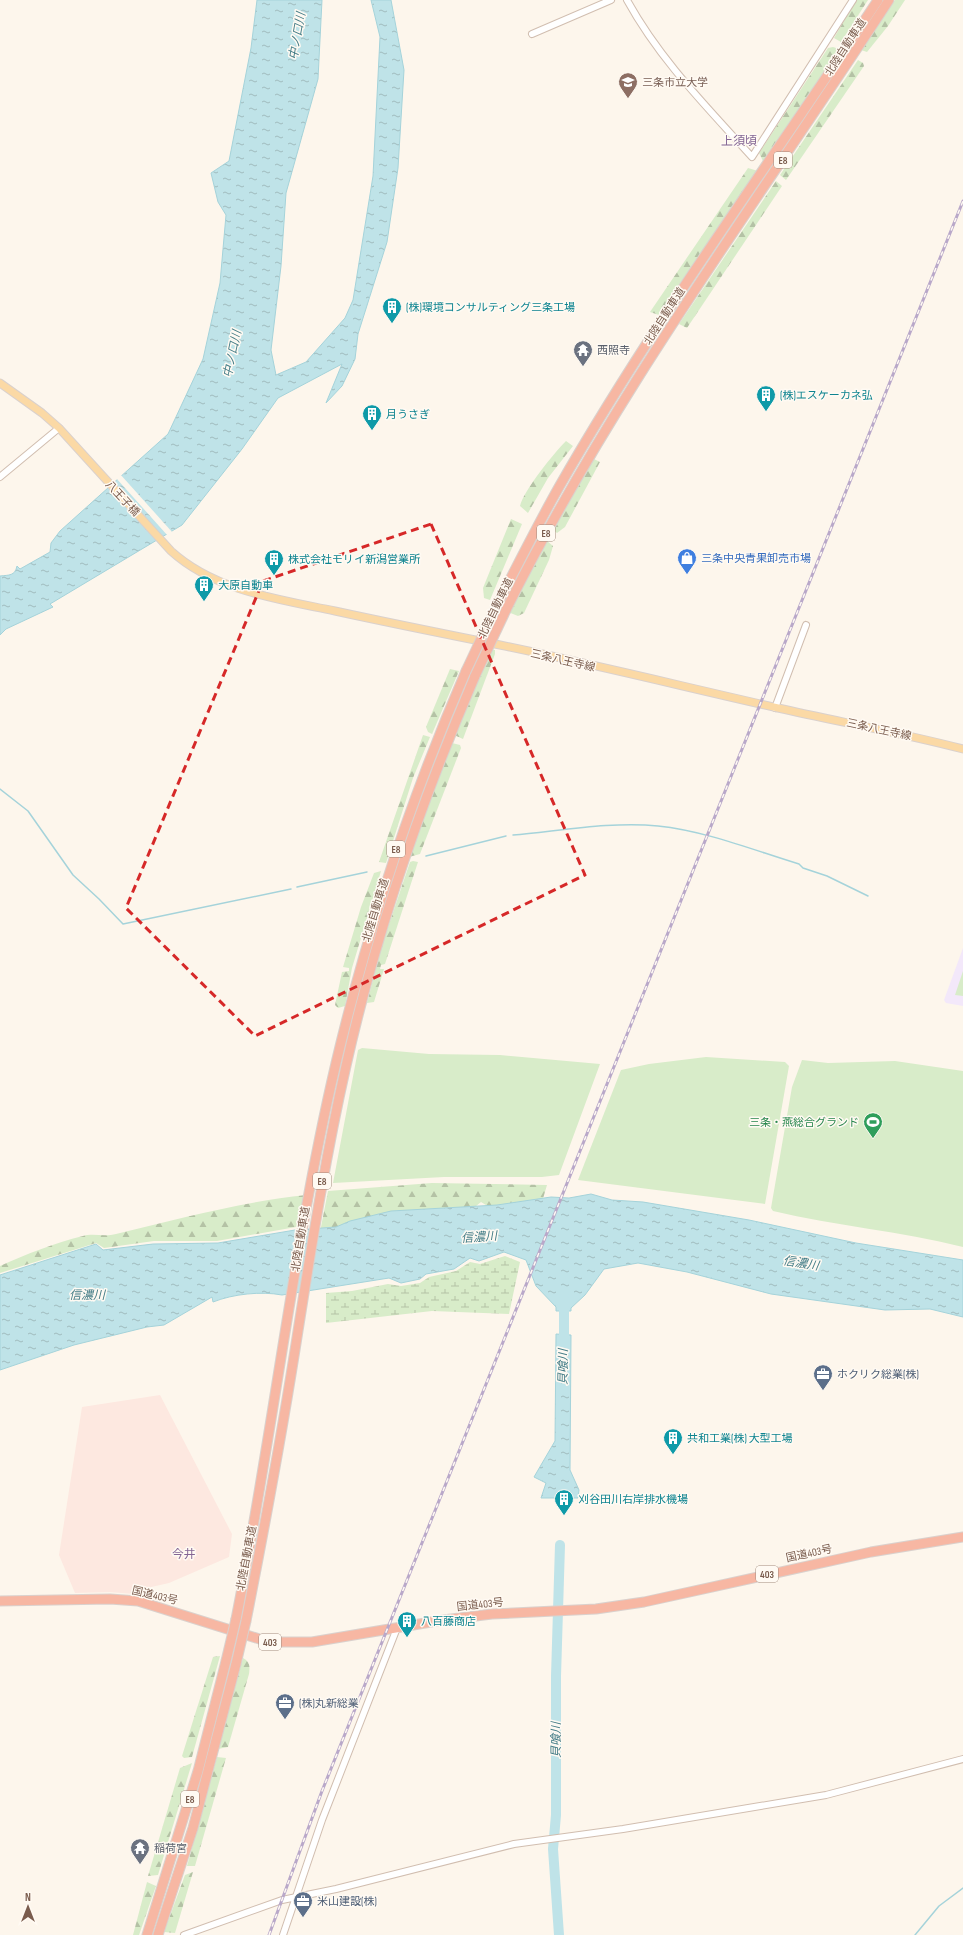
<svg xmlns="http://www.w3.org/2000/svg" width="963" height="1935" font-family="'Sofia Sans Condensed','Noto Sans JP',sans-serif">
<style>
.commercial{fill:#fde8e0}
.education{fill:#f3e8fa}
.grass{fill:#d8ecc9}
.forest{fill:url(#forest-firs)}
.wetland{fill:url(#wetland-marsh)}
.water{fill:url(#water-ripples);stroke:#a5d3da}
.pier{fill:#fdf6ec}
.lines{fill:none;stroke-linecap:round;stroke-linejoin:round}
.stream{stroke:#a5d3da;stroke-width:1.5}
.river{stroke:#bfe3e8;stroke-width:10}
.minor-casing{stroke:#d1beb0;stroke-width:8}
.major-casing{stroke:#dad1cd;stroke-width:9}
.highway-casing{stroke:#dad1cd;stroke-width:11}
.minor{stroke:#fff;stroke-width:6}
.major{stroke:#fbd9a5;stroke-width:7}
.highway{stroke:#f7b7a3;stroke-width:9}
.rail-casing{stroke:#b9a8c9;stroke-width:3}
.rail{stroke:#fffaf3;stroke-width:1.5;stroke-dasharray:4.5;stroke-linecap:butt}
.highway-bridge-casing{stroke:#dad1cd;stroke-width:11;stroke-linecap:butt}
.highway-bridge{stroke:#f7b7a3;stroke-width:9}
.marked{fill:none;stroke:#d62828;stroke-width:3;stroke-dasharray:8 5;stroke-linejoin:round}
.labels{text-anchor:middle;stroke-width:3;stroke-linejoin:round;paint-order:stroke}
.shield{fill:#fffaf3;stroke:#a28b7f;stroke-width:1}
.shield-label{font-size:10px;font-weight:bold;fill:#7a5c4d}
.street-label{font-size:11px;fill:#7a5c4d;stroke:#fffaf3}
.education-label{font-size:11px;fill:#785e54;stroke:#fffaf3;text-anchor:start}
.culture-label{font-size:11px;fill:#0d838f;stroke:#fffaf3;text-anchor:start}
.worship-label{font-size:11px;fill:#5b616d;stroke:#fffaf3;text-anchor:start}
.shop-label{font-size:11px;fill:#366cbe;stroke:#fffaf3;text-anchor:start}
.leisure-label{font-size:11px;fill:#27864d;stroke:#fffaf3;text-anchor:end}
.service-label{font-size:11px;fill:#4e5e75;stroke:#fffaf3;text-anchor:start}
.water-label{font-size:12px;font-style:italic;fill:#437c86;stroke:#fffaf3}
.neighbourhood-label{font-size:12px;fill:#846695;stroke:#fffaf3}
</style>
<defs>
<pattern id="forest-firs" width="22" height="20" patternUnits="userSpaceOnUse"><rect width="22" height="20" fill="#d8ecc9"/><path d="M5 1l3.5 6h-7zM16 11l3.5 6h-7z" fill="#b4c2a5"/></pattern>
<pattern id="wetland-marsh" width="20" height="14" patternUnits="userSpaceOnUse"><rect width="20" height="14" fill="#d8ecc9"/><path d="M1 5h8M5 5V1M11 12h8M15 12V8" fill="none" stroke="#b4c2a5"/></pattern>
<pattern id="water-ripples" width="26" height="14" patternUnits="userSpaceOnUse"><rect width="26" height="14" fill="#bfe3e8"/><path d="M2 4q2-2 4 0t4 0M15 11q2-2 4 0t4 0" fill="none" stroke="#a0bbbe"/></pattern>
</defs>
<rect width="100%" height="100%" fill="#fdf6ec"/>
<polygon class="commercial" points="160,1395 232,1534 229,1557 169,1583 138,1590 134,1594 110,1592 75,1593 59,1555 82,1407"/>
<polygon class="education" points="963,948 963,1006 946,1003 944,1000"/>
<g class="grass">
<polygon points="963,971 963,996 955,995"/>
<polygon points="362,1048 429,1054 500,1055 600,1064 559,1175 542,1177 444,1177 333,1183 358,1050"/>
<polygon points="706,1057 785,1062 789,1066 765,1204 578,1180 621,1070 649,1064"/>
<path d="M802 1060 828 1063 895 1061 963 1071V1247C900 1231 836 1226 773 1211L771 1208 792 1087Z"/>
</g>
<g class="forest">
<polygon points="856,0 868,0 841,42 834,38"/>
<polygon points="895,0 905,0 888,26 867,52 861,50"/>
<polygon points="833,47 839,49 764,163 759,153 828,48"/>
<polygon points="858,60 863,63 864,66 786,180 780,175"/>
<polygon points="748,168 758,171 665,305 665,308 659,315 650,312"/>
<polygon points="776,181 782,186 687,328 679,324"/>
<path d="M566 441 573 446 548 478 528 513 520 506C524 490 554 453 566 441Z"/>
<polygon points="592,458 600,462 565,527 557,533 553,530"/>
<polygon points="511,519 522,524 490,600 484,598 483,588"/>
<polygon points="546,540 553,546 549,560 524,613 518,616 508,612"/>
<polygon points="491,649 495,650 495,654 463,739 454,735"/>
<polygon points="450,669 459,671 432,734 428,732 426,727"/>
<polygon points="423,735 430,737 413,778 386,863 379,862"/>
<polygon points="452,743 460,745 461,748 420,854 409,857"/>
<polygon points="413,861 418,862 417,865 385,964 381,965 380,969 384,969 374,1002 367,1003 382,945 410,862"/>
<polygon points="381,871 352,968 345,1006 338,1008 335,1005 342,972 349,971 349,968 343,967 361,907 374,873"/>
<polygon points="432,1183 547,1185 542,1202 494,1210 481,1202 470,1211 320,1232 328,1191"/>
<path d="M306 1195 301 1226 296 1227 217 1241H154L104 1248 96 1243 0 1273V1266C27 1254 54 1243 83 1236 93 1233 105 1237 116 1234 179 1219 241 1202 306 1195Z"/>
<polygon points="220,1656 192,1757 184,1758 182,1756 213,1657"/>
<path d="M243 1658C250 1662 250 1666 249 1674L228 1747 218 1749Z"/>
<polygon points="217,1757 226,1758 195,1866 187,1866"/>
<polygon points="192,1763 158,1875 148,1876 180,1768"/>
<polygon points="193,1872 175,1933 164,1932 185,1875"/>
<polygon points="147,1882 156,1886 139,1935 133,1935"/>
</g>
<polygon class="wetland" points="505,1256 520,1262 509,1314 432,1311 326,1323 326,1293 352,1291 388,1284 401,1286 420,1283 429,1277 456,1271 470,1262 480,1264"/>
<g class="water">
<path d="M257 0H322L318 79 286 193 281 266 271 350 276 375 306 362 345 318 353 300 373 176 380 37 371 0H391L404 70 398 168 387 242 358 334 355 359 342 386 326 403 342 364 278 398 242 449 182 525 50 604 53 607 6 629 0 635V576C9 575 15 576 17 566L20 569 50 552 51 543 60 531 168 434 203 359 220 283 226 215 218 202 211 173 229 161 251 48Z"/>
<path d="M591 1194 612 1200 643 1202 749 1220 856 1243 963 1260V1317L930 1309 885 1310 771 1294 687 1272 638 1263 604 1269 585 1295 571 1308V1311H556V1307L536 1286 526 1260 504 1252 479 1261 470 1258 454 1269 426 1274 420 1279 401 1283 389 1278 282 1295C261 1291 233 1294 213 1302L212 1297 164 1325 147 1327 74 1345 0 1370V1275L96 1244 103 1250 153 1244 218 1243 295 1230 336 1227 350 1221 391 1211 497 1205 551 1197 569 1198Z"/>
<polygon points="556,1334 571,1335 570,1470 579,1490 578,1498 541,1498 546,1483 534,1477 555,1441"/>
</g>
<polygon class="pier" points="120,474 173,533 168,536 116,478"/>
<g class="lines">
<g class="stream">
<polyline points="0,789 28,811 73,875 99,899 123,924 291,889"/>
<path d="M513 835C559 831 613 821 658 826 706 831 753 850 799 864L803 868 827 876 868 896"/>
<polyline points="426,856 506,836"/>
<polyline points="297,887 367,872"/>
<polyline points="915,1935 939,1906 963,1888"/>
</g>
<g class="river">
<polyline points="564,1348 564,1298"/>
<polyline points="559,1935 553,1849 556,1815 556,1676 560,1545"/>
</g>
<defs>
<g id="minor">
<path d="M627 0C660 60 707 107 752 157L853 0"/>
<polyline points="532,34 611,0"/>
<polyline points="0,477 59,428"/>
<polyline points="775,708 806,625"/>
<polyline points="184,1935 282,1900 336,1889 514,1844 623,1829 826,1795 963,1759"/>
<polyline points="283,1935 322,1820 397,1628"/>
</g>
<path id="major" d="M0 383 42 413 59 428 171 551C215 591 278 599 335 611 390 623 445 634 500 645 593 664 685 687 778 708 840 722 902 733 963 749"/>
<g id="highway">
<path d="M497 605C517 566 537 526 559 487 655 319 771 162 878 0"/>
<path d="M506 610C613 394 758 201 889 0"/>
<polyline points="0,1601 110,1599 138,1601 269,1642 312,1642 443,1620 492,1614 596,1609 644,1602 871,1552 963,1537"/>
<path d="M236 1619C273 1434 293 1246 336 1063 368 928 411 798 466 671"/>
<path d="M246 1621C265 1525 283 1428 298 1331 312 1243 326 1154 346 1066 376 932 421 802 475 676"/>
<polyline points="147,1935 198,1771 226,1661"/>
<polyline points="158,1935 193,1828 236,1664"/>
</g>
</defs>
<use href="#minor" class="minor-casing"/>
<use href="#major" class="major-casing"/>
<use href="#highway" class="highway-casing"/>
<use href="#minor" class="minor"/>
<use href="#major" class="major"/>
<use href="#highway" class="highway"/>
<defs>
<polyline id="rail" points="269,1935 322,1791 963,201"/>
</defs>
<use href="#rail" class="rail-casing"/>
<use href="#rail" class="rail"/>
<defs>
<g id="highway-bridge">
<polyline points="466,671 497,605"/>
<polyline points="475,676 506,610"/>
<polyline points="226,1661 236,1619"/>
<polyline points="236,1664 246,1621"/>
</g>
</defs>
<use href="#highway-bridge" class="highway-bridge-casing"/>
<use href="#highway-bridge" class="highway-bridge"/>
</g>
<path class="marked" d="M431 524 585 875 255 1036 126 908 263 581Z"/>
<defs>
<symbol id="university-pin" viewBox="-11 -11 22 30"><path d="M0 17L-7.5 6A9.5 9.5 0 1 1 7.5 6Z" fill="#8d6e63" stroke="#fffaf3"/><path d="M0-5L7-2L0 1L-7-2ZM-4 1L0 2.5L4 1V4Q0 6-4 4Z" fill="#fff"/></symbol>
<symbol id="building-pin" viewBox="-11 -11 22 30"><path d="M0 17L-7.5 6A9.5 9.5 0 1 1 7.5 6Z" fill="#0f9aa8" stroke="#fffaf3"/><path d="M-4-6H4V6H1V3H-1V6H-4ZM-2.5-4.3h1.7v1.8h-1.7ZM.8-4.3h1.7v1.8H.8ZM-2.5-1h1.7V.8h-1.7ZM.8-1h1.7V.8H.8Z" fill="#fff"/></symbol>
<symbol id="temple-pin" viewBox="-11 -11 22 30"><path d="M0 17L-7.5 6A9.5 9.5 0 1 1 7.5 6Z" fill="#6b7280" stroke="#fffaf3"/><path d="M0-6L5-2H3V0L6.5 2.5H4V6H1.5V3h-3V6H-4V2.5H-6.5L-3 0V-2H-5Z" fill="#fff"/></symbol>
<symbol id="shop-pin" viewBox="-11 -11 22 30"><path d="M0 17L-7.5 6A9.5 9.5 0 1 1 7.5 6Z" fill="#3f7fe0" stroke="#fffaf3"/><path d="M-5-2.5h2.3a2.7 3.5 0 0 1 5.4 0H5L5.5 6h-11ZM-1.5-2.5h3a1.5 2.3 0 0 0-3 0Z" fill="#fff"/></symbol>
<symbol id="stadium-pin" viewBox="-11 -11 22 30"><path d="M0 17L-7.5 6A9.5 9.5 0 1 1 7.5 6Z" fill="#2e9e5b" stroke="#fffaf3"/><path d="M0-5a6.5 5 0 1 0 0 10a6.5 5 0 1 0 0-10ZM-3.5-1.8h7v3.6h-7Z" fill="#fff"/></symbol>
<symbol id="office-pin" viewBox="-11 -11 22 30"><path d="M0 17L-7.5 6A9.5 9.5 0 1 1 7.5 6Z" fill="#5c6f8a" stroke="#fffaf3"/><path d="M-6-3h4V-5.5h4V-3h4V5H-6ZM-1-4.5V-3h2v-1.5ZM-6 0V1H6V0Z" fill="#fff"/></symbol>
</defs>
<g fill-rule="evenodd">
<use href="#university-pin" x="617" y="71" width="22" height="30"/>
<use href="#building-pin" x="381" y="296" width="22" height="30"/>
<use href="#temple-pin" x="572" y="339" width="22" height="30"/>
<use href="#building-pin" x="755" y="384" width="22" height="30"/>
<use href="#building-pin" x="361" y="403" width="22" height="30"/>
<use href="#shop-pin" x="676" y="547" width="22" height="30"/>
<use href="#building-pin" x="263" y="548" width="22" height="30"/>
<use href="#building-pin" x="193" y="574" width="22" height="30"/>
<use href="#stadium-pin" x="862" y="1111" width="22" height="30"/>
<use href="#office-pin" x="812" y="1363" width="22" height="30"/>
<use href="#building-pin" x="662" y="1427" width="22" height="30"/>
<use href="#building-pin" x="553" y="1488" width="22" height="30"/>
<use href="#building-pin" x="396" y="1610" width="22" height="30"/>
<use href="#office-pin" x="274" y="1692" width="22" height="30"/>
<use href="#temple-pin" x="129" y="1837" width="22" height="30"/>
<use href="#office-pin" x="292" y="1890" width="22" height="30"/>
</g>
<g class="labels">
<g class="shield">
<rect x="774" y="152" width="18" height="16" rx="3"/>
<rect x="537" y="525" width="18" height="16" rx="3"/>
<rect x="387" y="841" width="18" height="16" rx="3"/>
<rect x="313" y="1173" width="18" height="16" rx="3"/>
<rect x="756" y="1566" width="22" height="16" rx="3"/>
<rect x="259" y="1634" width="22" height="16" rx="3"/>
<rect x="181" y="1791" width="18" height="16" rx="3"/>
</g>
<g class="shield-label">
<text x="783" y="164">E8</text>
<text x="546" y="537">E8</text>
<text x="396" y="853">E8</text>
<text x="322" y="1185">E8</text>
<text x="767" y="1578">403</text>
<text x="270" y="1646">403</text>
<text x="190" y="1803">E8</text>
</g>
<g class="street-label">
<text transform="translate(845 47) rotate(-57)" y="4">北陸自動車道</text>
<text transform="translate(664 316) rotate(-57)" y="4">北陸自動車道</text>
<text transform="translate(123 498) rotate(47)" y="4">八王子橋</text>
<text transform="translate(495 608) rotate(-64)" y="4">北陸自動車道</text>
<text transform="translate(563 660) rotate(13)" y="4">三条八王寺線</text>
<text transform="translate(879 729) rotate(12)" y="4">三条八王寺線</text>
<text transform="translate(375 910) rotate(-73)" y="4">北陸自動車道</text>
<text transform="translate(300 1239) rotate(-81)" y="4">北陸自動車道</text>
<text transform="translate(809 1553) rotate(-12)" y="4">国道403号</text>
<text transform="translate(246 1558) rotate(-79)" y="4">北陸自動車道</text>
<text transform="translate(155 1595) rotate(13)" y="4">国道403号</text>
<text transform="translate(480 1604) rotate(-6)" y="4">国道403号</text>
</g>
<g class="education-label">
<text x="642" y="86">三条市立大学</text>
</g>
<g class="culture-label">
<text x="406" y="311">(株)環境コンサルティング三条工場</text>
<text x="780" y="399">(株)エスケーカネ弘</text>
<text x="386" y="418">月うさぎ</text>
<text x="288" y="563">株式会社モリイ新潟営業所</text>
<text x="218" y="589">大原自動車</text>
<text x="687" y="1442">共和工業(株) 大型工場</text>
<text x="578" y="1503">刈谷田川右岸排水機場</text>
<text x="421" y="1625">八百藤商店</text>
</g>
<g class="worship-label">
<text x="597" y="354">西照寺</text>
<text x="154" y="1852">稲荷宮</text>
</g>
<g class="shop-label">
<text x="701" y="562">三条中央青果卸売市場</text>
</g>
<g class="leisure-label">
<text x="859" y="1126">三条・燕総合グランド</text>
</g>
<g class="service-label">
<text x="837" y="1378">ホクリク総業(株)</text>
<text x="299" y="1707">(株)丸新総業</text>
<text x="317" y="1905">米山建設(株)</text>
</g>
<g class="water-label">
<text transform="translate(297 36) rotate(-80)" y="4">中ノ口川</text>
<text transform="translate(232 354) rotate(-78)" y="4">中ノ口川</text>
<text transform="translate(479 1237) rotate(-4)" y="4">信濃川</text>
<text transform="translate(801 1263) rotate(9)" y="4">信濃川</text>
<text x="87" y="1299">信濃川</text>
<text transform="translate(563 1367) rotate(-89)" y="4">貝喰川</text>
<text transform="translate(556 1740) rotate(-90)" y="4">貝喰川</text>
</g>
<g class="neighbourhood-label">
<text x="739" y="145">上須頃</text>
<text x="184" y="1558">今井</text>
</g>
</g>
<g transform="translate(28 1907)" stroke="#fffaf3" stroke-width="3" paint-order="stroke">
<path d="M0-3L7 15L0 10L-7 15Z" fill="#7a5c4d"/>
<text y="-6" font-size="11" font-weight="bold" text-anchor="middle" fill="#7a5c4d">N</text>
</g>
</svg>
